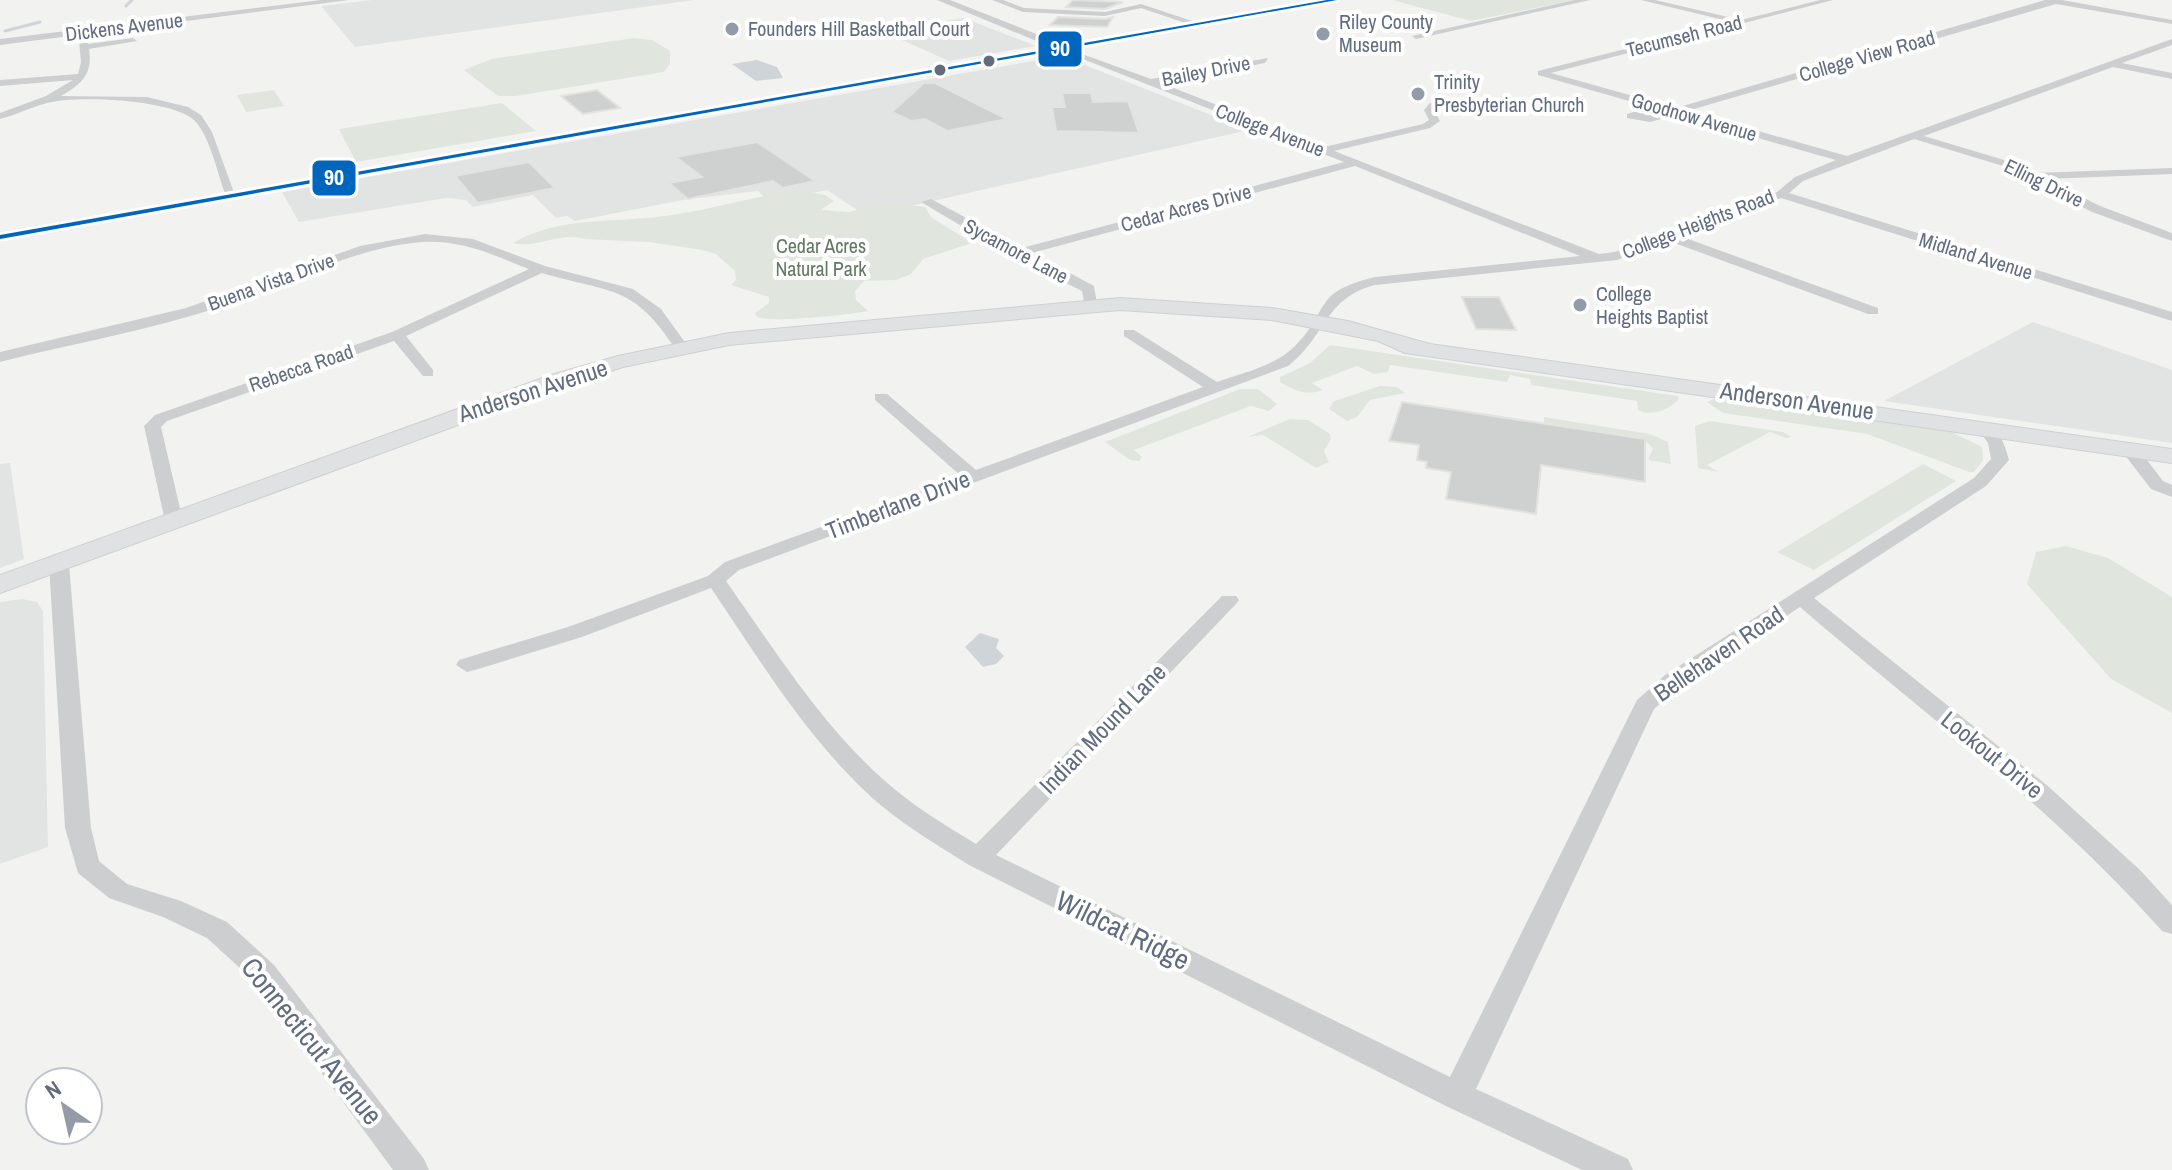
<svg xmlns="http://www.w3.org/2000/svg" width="2172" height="1170" font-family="'Archivo Narrow',sans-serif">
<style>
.built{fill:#e2e3e3}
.green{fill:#e0e6de}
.water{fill:#ced4d8}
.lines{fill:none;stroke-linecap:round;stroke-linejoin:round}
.stream{stroke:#ced4d8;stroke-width:3}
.building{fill:#cfd0d0;stroke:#e2e2e0;stroke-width:2}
.secondary-casing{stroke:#ced0d0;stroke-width:2}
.minor{fill:#cdcecf;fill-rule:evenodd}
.tertiary{fill:#cdcecf;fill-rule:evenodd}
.secondary{fill:#e0e1e2;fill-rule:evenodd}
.bus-1-casing{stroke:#fff;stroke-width:6}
.bus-1{fill:#0065bd;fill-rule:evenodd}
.poi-dot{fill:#949ba8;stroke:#fff;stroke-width:3}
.bus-dot{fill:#626c81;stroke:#fff;stroke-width:3}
.labels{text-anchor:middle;stroke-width:8;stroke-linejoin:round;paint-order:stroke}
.far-poi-label{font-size:20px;fill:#626c81;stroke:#fff;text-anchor:start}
.far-street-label{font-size:20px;fill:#626c81;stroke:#fff}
.far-park-label{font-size:20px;fill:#617861;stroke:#fff}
.street-label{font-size:24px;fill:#626c81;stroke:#fff}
.near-street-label{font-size:28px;fill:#626c81;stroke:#fff}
.line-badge{stroke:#fff;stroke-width:3}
.badge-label{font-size:22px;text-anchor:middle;font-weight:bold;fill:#fff}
</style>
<rect width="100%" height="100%" fill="#f2f3f0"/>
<g class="built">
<polygon points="372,0 694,0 355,47 321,6"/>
<polygon points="964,18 1036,46 949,61 882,31"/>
<polygon points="1062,56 1249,130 866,216 827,190 769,201 758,191 688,199 575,221 567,216 556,218 533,195 473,207 466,200 446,198 299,222 282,192"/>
<polygon points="2033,322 2172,370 2172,443 1884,401"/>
<polygon points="10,463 24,559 0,568 0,464"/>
<polygon points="22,599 37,602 43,611 48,847 0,864 0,602"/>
</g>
<g class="green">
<polygon points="1392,0 1575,0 1471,21"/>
<polygon points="634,38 652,40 670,51 670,64 664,72 516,96 498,96 464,70 491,59"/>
<polygon points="274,90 284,106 246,112 237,95"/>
<polygon points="502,103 536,131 356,162 339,129"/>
<path d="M804 190 825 195 834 201 821 210 849 212 886 202 925 207 931 217 972 243 923 259 911 274 896 280 864 281 855 291 856 300 868 311C848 315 774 323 757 317L755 313 769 303V297L731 285 736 280 735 271 716 254 702 250 648 242 584 239C560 231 537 249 513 243 558 216 614 223 664 216 711 210 756 195 804 190Z"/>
<path d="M1330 345 1678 396V400C1669 410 1650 417 1638 410L1637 401 1531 385 1530 379 1510 375 1507 382 1390 365 1388 372 1374 374 1357 366 1312 383 1323 390C1306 396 1295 391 1280 382V377L1310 363Z"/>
<polygon points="1380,386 1397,387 1405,393 1370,400 1357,417 1347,421 1329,409 1334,401"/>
<polygon points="1240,389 1258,389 1277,404 1269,411 1251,406 1134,450 1142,457 1139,461 1130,460 1105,442"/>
<polygon points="1716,398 1952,432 1982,447 1983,460 1974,472 1969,472 1867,434 1723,413 1707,402"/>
<polygon points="1544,417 1650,434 1668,442 1671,464 1648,460 1653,448 1644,440 1544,424"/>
<polygon points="1290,419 1308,420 1330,434 1331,439 1324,451 1329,462 1316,468 1263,435 1247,437"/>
<polygon points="1710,421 1783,432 1792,437 1786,438 1770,432 1707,465 1718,472 1698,468 1695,426"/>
<polygon points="1923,464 1956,481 1814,570 1777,552"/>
<polygon points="2066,546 2108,558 2172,597 2172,713 2111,679 2027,584 2036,552"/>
</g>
<g class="water">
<polygon points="757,60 777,67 783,78 756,81 732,64"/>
<polygon points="980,633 999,639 996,648 1004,656 996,664 983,667 965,647"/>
</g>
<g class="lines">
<g class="stream">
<polyline points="126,6 132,0"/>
<polyline points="5,31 40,22"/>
</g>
</g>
<g class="building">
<polygon points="1073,0 1123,2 1105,9 1066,7"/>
<polygon points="1058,17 1105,19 1113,17 1107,27 1050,25"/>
<polygon points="924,83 935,83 1007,119 947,131 925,119 911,121 892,112"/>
<polygon points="597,90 620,108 583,114 561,96"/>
<polygon points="1062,93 1091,93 1093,102 1128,101 1139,133 1056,131 1052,107 1065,107"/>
<polygon points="757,142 815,181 783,188 773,181 688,199 669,183 702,177 676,157"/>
<polygon points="529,162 555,188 478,203 455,176"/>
<polygon points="1462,297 1499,297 1516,330 1476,329"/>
<polygon points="1402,402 1645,439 1645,482 1541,465 1536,514 1446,499 1451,472 1426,468 1427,462 1417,460 1419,445 1389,441"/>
</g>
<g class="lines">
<defs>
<polygon id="secondary" points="1120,298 1272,308 1348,321 1430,344 2172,449 2172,463 1405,353 1378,341 1272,320 1120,310 729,345 623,367 567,385 0,593 0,575 551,375 618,356 729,333"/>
</defs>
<use href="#secondary" class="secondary-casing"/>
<g class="minor">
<polygon points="992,0 1003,0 1024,8 1105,12 1141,4 1201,24 1194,26 1141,8 1105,16 1023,12"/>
<polygon points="1575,0 1590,0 1416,39 1412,36"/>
<path d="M1641 0H1655L1741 20 1820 0H1833L1551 73 1676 108 2045 0H2062L2172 20V24L2056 4 1687 111 1847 156 2172 39V45L2122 63 2172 73V79L2113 67 1924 136 2011 162 2034 173 2172 168V174L2046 179 2100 206 2172 233V241L2092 212 2003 166 1914 139 1803 181 1789 193 2172 312V321L1781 198 1680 236 1878 308V314H1868L1669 241 1617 260 1375 285C1324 298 1327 336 1288 366L739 570 726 581C775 650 821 725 885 781 913 806 945 825 976 844L1222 596H1236L1239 600 1236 604 996 855 1450 1077 1637 700 1665 675 1974 478 1991 459 1988 443 1977 428 1985 423C2000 428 2005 446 2009 460L1986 486 1814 598 2049 787 2140 870 2172 905V934L2162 931C2054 809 1923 713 1800 607L1681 685 1654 709 1476 1089 1628 1159 1633 1170H1582L1446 1106 969 865C934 843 898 822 868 794 805 735 759 659 711 588L582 637 475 670 467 672 456 665 459 660 568 627 708 576 725 562 961 476 875 400V394H887L976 470 1203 387 1124 336V330H1134L1217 382C1242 373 1275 366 1295 346 1332 309 1310 293 1375 277L1580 256 1355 166 1032 253 1094 286 1098 309 1086 312 1082 291 1012 256 921 202 931 199 1022 248 1344 162 1060 50V46L1151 79 1268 58 1265 63 1161 83 1324 147 1423 124 1429 120 1424 110 1430 103 1452 100V104L1436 107 1434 110 1440 121 1430 128 1334 151 1599 254 1615 252 1777 192 1795 177 1836 160 1676 115 1650 122 1627 118V114L1650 107 1538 75V71L1732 22ZM1660 110 1665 111 1644 115Z"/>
<path d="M78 30H84L88 44 133 38 137 41 89 49C93 74 82 84 61 96L147 97 188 107 201 115 212 132 236 198 226 196C217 173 212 142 196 122 177 99 74 95 47 103 31 107 16 115 0 119V113L46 96 73 80 0 86V80L78 74 81 62Z"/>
<path d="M425 234 473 239 545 266 633 289 661 309 689 348 687 351H677C632 283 613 294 542 273L406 336 433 370V376H423L394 341 167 421 161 427 183 521 174 527 165 521 144 426 155 415 392 332 529 269C493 255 463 240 423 242 354 247 291 283 226 305 152 330 75 343 0 362V352L186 308 360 246Z"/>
<polygon points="2130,445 2136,446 2163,481 2172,485 2172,497 2151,489 2121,450"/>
<polygon points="59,558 69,564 91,828 99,861 127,884 181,901 227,922 274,965 424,1159 429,1170 393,1170 254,981 207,938 163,917 109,898 78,873 65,828 49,564"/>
</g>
<g class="tertiary">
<polygon points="321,0 349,0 0,45 0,39"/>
<polygon points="937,0 950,0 1064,45 1319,0 1340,0 0,242 0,232 1051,47"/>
</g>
<use href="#secondary" class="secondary"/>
<defs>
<polygon id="bus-1" points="1327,0 1337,0 0,239 0,235"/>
</defs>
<use href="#bus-1" class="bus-1-casing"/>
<use href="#bus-1" class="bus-1"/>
</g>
<g class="poi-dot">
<circle cx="732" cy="29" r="8"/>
<circle cx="1323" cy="34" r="8"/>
<circle cx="1418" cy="94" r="8"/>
<circle cx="1580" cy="305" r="8"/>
</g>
<g class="bus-dot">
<circle cx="989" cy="61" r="7"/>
<circle cx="940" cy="70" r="7"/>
</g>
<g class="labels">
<g class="far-poi-label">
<text x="1339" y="29">Riley County<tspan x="1339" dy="23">Museum</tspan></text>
<text x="748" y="36">Founders Hill Basketball Court</text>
<text x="1434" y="89">Trinity<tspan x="1434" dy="23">Presbyterian Church</tspan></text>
<text x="1596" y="301">College<tspan x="1596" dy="23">Heights Baptist</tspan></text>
</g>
<g class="far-street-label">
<text transform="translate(124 27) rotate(-7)" y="7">Dickens Avenue</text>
<text transform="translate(1684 36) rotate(-14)" y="7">Tecumseh Road</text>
<text transform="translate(1867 56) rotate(-16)" y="7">College View Road</text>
<text transform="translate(1206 71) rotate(-11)" y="7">Bailey Drive</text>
<text transform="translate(1694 117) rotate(16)" y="7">Goodnow Avenue</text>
<text transform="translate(1270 130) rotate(21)" y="7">College Avenue</text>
<text transform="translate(2044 183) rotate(26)" y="7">Elling Drive</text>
<text transform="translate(1186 208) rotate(-15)" y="7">Cedar Acres Drive</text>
<text transform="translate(1698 224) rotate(-21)" y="7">College Heights Road</text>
<text transform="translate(1016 251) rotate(28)" y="7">Sycamore Lane</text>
<text transform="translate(1976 256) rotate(17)" y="7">Midland Avenue</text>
<text transform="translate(271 282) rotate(-20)" y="7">Buena Vista Drive</text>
<text transform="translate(301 368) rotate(-19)" y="7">Rebecca Road</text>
</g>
<g class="far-park-label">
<text x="821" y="253">Cedar Acres<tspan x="821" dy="23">Natural Park</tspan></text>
</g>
<g class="street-label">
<text transform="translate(533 391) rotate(-18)" y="8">Anderson Avenue</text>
<text transform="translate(1797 401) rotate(8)" y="8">Anderson Avenue</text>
<text transform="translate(898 505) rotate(-21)" y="8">Timberlane Drive</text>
<text transform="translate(1719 654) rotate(-34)" y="8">Bellehaven Road</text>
<text transform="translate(1103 729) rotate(-46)" y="8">Indian Mound Lane</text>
<text transform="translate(1992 755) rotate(39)" y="8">Lookout Drive</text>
</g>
<g class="near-street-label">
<text transform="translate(1123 930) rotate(26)" y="10">Wildcat Ridge</text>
<text transform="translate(312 1041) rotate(51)" y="10">Connecticut Avenue</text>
</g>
</g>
<g class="line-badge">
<rect x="1037" y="30" width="46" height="38" rx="8" fill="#0065bd"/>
<rect x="311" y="159" width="46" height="38" rx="8" fill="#0065bd"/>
</g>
<g class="badge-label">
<text x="1060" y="56">90</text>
<text x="334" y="185">90</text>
</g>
<g transform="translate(64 1106) rotate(326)"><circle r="38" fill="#ffffff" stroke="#c0c4cd" stroke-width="2"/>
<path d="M0-6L14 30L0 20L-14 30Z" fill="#949ba8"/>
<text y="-12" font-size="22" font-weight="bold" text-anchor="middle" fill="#626c81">N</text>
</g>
</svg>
